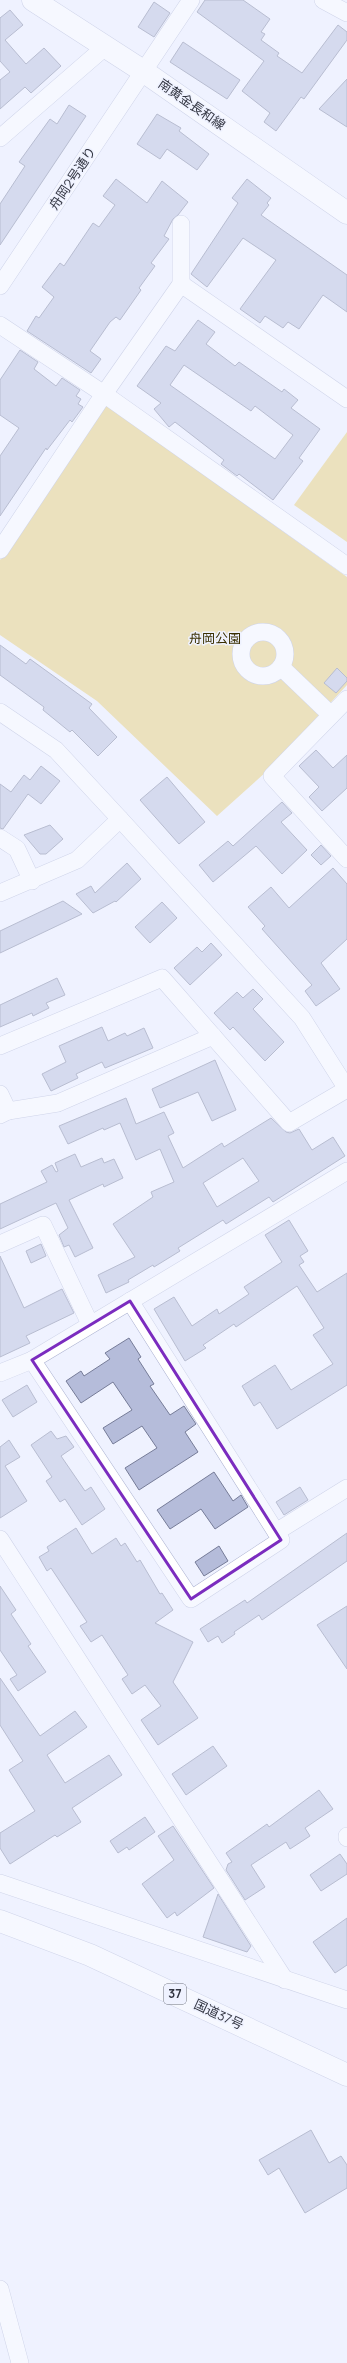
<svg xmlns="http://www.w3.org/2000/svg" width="347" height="2363" font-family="Manrope,'Noto Sans JP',sans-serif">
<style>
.green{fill:#e6cc6f}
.building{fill:#b5bcda;stroke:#767c98;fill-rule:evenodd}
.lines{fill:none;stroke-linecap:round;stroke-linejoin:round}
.minor-casing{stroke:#abb1d0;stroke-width:18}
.major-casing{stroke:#abb1d0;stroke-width:23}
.highway-casing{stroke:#abb1d0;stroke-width:23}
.minor{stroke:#fff;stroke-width:17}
.major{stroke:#fff;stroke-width:22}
.highway{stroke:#fff;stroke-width:22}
.marked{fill:none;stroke:#7b2cbf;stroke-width:3;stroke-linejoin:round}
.labels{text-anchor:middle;stroke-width:3;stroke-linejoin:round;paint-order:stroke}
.shield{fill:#eff2ff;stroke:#6b6e7b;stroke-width:1}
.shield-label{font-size:12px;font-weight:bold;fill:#333642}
.street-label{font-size:13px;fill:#333642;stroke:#eff2ff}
.park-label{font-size:13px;fill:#3a2f01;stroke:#eff2ff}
</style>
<rect width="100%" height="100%" fill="#eff2ff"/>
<g class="green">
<polygon points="106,405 347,577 347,685 267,771 217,816 97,701 0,635 0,560"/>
<polygon points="347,432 347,542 294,505"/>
</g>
<g class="building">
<polygon points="205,0 243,0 270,19 261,32 265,34 261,40 279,53 277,56 302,73 338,25 347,32 347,40 304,99 301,97 276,131 264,122 270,113 242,91 264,61 197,12"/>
<polygon points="154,2 170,13 154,37 138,27"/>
<polygon points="10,10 23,25 5,40 26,64 44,48 61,66 31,93 25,87 0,109 0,80 10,72 0,61 0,18"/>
<polygon points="183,42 240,80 227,99 170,62"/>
<polygon points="347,79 347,127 319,109"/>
<polygon points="69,105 86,116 0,245 0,204 25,166 19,162 50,119 57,124"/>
<polygon points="157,114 181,128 179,131 209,154 197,170 167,149 160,159 137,144"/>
<polygon points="116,179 147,203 162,181 188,202 178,215 173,219 164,236 169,239 151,263 155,266 139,288 141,290 120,320 116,317 110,322 90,351 101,359 91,373 27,331 36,316 39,318 54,297 42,287 60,263 64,266 93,223 99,227 115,205 103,196"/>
<polygon points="247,179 271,198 267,203 269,205 261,215 347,275 347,312 323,295 299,329 288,322 283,328 265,316 260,323 240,309 276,260 243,238 207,287 191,274 238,203 232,198"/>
<path d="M198 320 215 332 206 344 235 366 239 362 282 392 284 389 298 400 291 408 320 429 299 458 303 461 273 500 239 474 237 476 221 464 224 460 175 422 169 427 154 409 161 403 137 386 166 346 175 351ZM184 365 251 411 255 406 293 435 275 459 170 385Z"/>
<polygon points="20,350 38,362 34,369 56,386 62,378 80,390 76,396 81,399 78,404 83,407 72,422 70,420 47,450 46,448 0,516 0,456 19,428 0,415 0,380"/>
<polygon points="0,645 26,664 30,659 92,704 89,708 117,737 98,756 72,730 70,732 43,710 44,707 0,675"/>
<polygon points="337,668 347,678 347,681 336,693 324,683"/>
<polygon points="316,750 333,768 347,755 347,788 322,811 309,797 319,787 299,766"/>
<polygon points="41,766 60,781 41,804 28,794 3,829 0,828 0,784 11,792 24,775 30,780"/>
<polygon points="167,777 205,822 179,844 140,800"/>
<polygon points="282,802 292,813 281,822 307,850 282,874 256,846 213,882 199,865 228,841 233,846"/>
<polygon points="50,825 63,839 46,854 40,854 24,835"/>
<polygon points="321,845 331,856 321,865 311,855"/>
<polygon points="127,863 141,879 116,902 115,901 93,913 76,894 91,886 95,893"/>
<polygon points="333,868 347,884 347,939 321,963 340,989 316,1006 305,991 312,985 262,929 265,926 248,907 271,887 289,908"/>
<polygon points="63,901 82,914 0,953 0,931"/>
<polygon points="162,902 177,918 150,943 135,927"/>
<polygon points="211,943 222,955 190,985 174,968 197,947 202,952"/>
<polygon points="57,978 65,995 46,1003 49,1008 33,1016 32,1013 0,1027 0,1005"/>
<polygon points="253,989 263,999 253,1009 284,1042 265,1061 233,1027 230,1030 214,1013 237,992 243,998"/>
<polygon points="102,1027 108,1041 125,1033 127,1036 144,1028 153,1048 105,1068 102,1062 76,1074 78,1078 51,1091 42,1074 66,1062 59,1046"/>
<polygon points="215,1060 236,1110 212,1121 198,1092 160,1108 152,1089"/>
<path d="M126 1098 136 1124 164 1112 174 1133 168 1136 183 1168 222 1143 224 1147 271 1118 286 1132 290 1133 299 1129 312 1150 333 1137 345 1156 273 1202 269 1197 226 1224 223 1220 178 1248 180 1251 154 1267 153 1265 128 1280 129 1282 106 1293 98 1275 135 1257 113 1224 153 1197 151 1192 174 1182 160 1149 136 1160 120 1123 104 1130 103 1128 68 1144 59 1126ZM243 1158 259 1181 217 1207 203 1183Z"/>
<polygon points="75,1154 81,1167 102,1158 104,1163 114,1159 123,1178 104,1187 103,1184 69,1200 93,1248 75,1257 69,1245 64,1247 59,1235 68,1228 56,1203 0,1229 0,1204 47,1182 41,1171 52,1165 56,1172 58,1171 55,1163"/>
<polygon points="289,1220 308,1251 300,1256 304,1262 299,1265 317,1292 347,1273 347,1385 277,1429 260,1402 254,1406 242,1386 275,1365 291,1390 333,1364 313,1335 324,1328 297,1286 236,1327 234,1324 203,1345 206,1348 185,1361 154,1309 174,1297 192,1326 217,1309 219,1314 249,1294 244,1287 282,1262 265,1235"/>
<polygon points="41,1244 46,1256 31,1263 26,1251"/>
<polygon points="0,1256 24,1308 62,1289 74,1313 26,1336 30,1343 0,1357"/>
<polygon points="129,1338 141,1357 138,1359 154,1384 150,1386 170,1415 184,1406 196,1424 185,1432 198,1452 139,1490 125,1468 157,1448 142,1426 113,1444 103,1428 132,1410 113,1382 81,1403 66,1381 81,1371 84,1376 110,1359 105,1353"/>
<polygon points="27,1385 37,1402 13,1417 2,1400"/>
<polygon points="51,1431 57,1439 66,1436 74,1447 61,1456 85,1491 91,1487 105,1509 82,1525 65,1499 60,1502 46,1481 52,1477 31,1445"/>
<polygon points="9,1440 20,1457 5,1466 27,1501 0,1518 0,1447"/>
<polygon points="214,1472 233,1501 241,1495 248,1507 215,1529 201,1509 170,1529 157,1510"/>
<polygon points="300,1487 308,1500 284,1515 276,1502"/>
<polygon points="76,1528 92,1554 116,1538 121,1546 125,1543 137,1562 140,1560 160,1594 162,1593 173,1610 155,1623 193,1642 173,1682 198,1718 158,1745 141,1720 161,1706 145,1685 132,1694 122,1679 128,1675 102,1635 91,1642 80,1626 87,1622 51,1568 47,1571 39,1557 49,1551 47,1547"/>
<polygon points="347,1533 347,1561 262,1620 259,1615 234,1632 235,1634 222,1643 218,1636 208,1642 200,1629 245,1600 247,1603"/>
<polygon points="219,1546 228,1561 204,1576 195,1562"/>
<polygon points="0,1586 16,1610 11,1614 31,1644 28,1646 46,1672 18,1691 10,1679 17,1675 0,1650"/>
<polygon points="347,1606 347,1669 317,1625"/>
<polygon points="0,1678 40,1736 75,1711 87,1727 47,1755 65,1783 109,1755 122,1775 72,1808 81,1822 57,1837 55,1835 10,1864 0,1848 0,1833 35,1811 9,1770 23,1761 0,1725"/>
<polygon points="213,1746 227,1766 186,1795 172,1774"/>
<polygon points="319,1790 333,1809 305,1828 310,1836 290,1849 286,1842 251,1865 265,1887 245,1900 226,1870 228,1864 232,1862 226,1853 267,1824 269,1827"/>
<polygon points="145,1817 155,1832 129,1850 127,1847 118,1853 110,1841"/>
<polygon points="173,1826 214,1888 177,1916 175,1912 167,1918 142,1884 174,1860 158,1836"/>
<polygon points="340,1854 347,1864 347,1874 321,1891 310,1875"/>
<polygon points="218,1894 251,1946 247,1952 203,1937"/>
<polygon points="347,1918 347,1965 335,1973 313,1942"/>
<polygon points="311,2130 329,2163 341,2156 347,2165 347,2188 305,2213 279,2168 268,2175 259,2160"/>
</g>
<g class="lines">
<defs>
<g id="minor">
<polyline points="323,0 347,13"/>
<polyline points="0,138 105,47"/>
<polyline points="181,284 347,399"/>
<polyline points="0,286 191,0"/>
<polyline points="0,325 104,394 347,566"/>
<polyline points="0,550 104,394 181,284 181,224"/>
<circle cx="263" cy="654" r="22"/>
<polyline points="281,667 331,715"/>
<polyline points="347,699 272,776 347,859"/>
<polyline points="0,712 56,750 120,819 302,1018 347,1089"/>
<polyline points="0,838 17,849 32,881"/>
<polyline points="0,893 77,860 120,819"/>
<polyline points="0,1046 162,978 289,1123 347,1089"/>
<polyline points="0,1094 8,1111"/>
<polyline points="0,1115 8,1111 58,1103 213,1036"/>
<polyline points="0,1244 43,1225 90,1324"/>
<polyline points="32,1360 191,1599 281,1540 130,1301"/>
<polyline points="0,1373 32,1360 347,1171"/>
<polyline points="276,1532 347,1488"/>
<polyline points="0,1539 285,1980"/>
<polyline points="347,1836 347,1838"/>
<polyline points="0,1883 347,2000"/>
<polyline points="0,2289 20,2363"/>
</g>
<polyline id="major" points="33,0 143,71 347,213"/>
<polyline id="highway" points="0,1921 90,1955 347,2075"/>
</defs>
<use href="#minor" class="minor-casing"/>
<use href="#major" class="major-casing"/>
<use href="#highway" class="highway-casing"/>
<use href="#minor" class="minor"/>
<use href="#major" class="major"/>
<use href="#highway" class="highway"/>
</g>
<path d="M0 0H347V2363H0ZM130 1301 281 1540 191 1599 32 1360Z" fill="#eff2ff" fill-opacity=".55" fill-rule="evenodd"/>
<path class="marked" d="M130 1301 281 1540 191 1599 32 1360Z"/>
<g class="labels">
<rect class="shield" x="164" y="1984" width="22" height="20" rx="3"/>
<g class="shield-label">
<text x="175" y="1998">37</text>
</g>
<g class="street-label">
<text transform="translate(192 104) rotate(35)" y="5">南黄金長和線</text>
<text transform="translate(72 178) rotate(-56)" y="5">舟岡2号通り</text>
<text transform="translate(219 2014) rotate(25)" y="5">国道37号</text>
</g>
<g class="park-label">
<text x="215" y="643">舟岡公園</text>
</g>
</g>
</svg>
